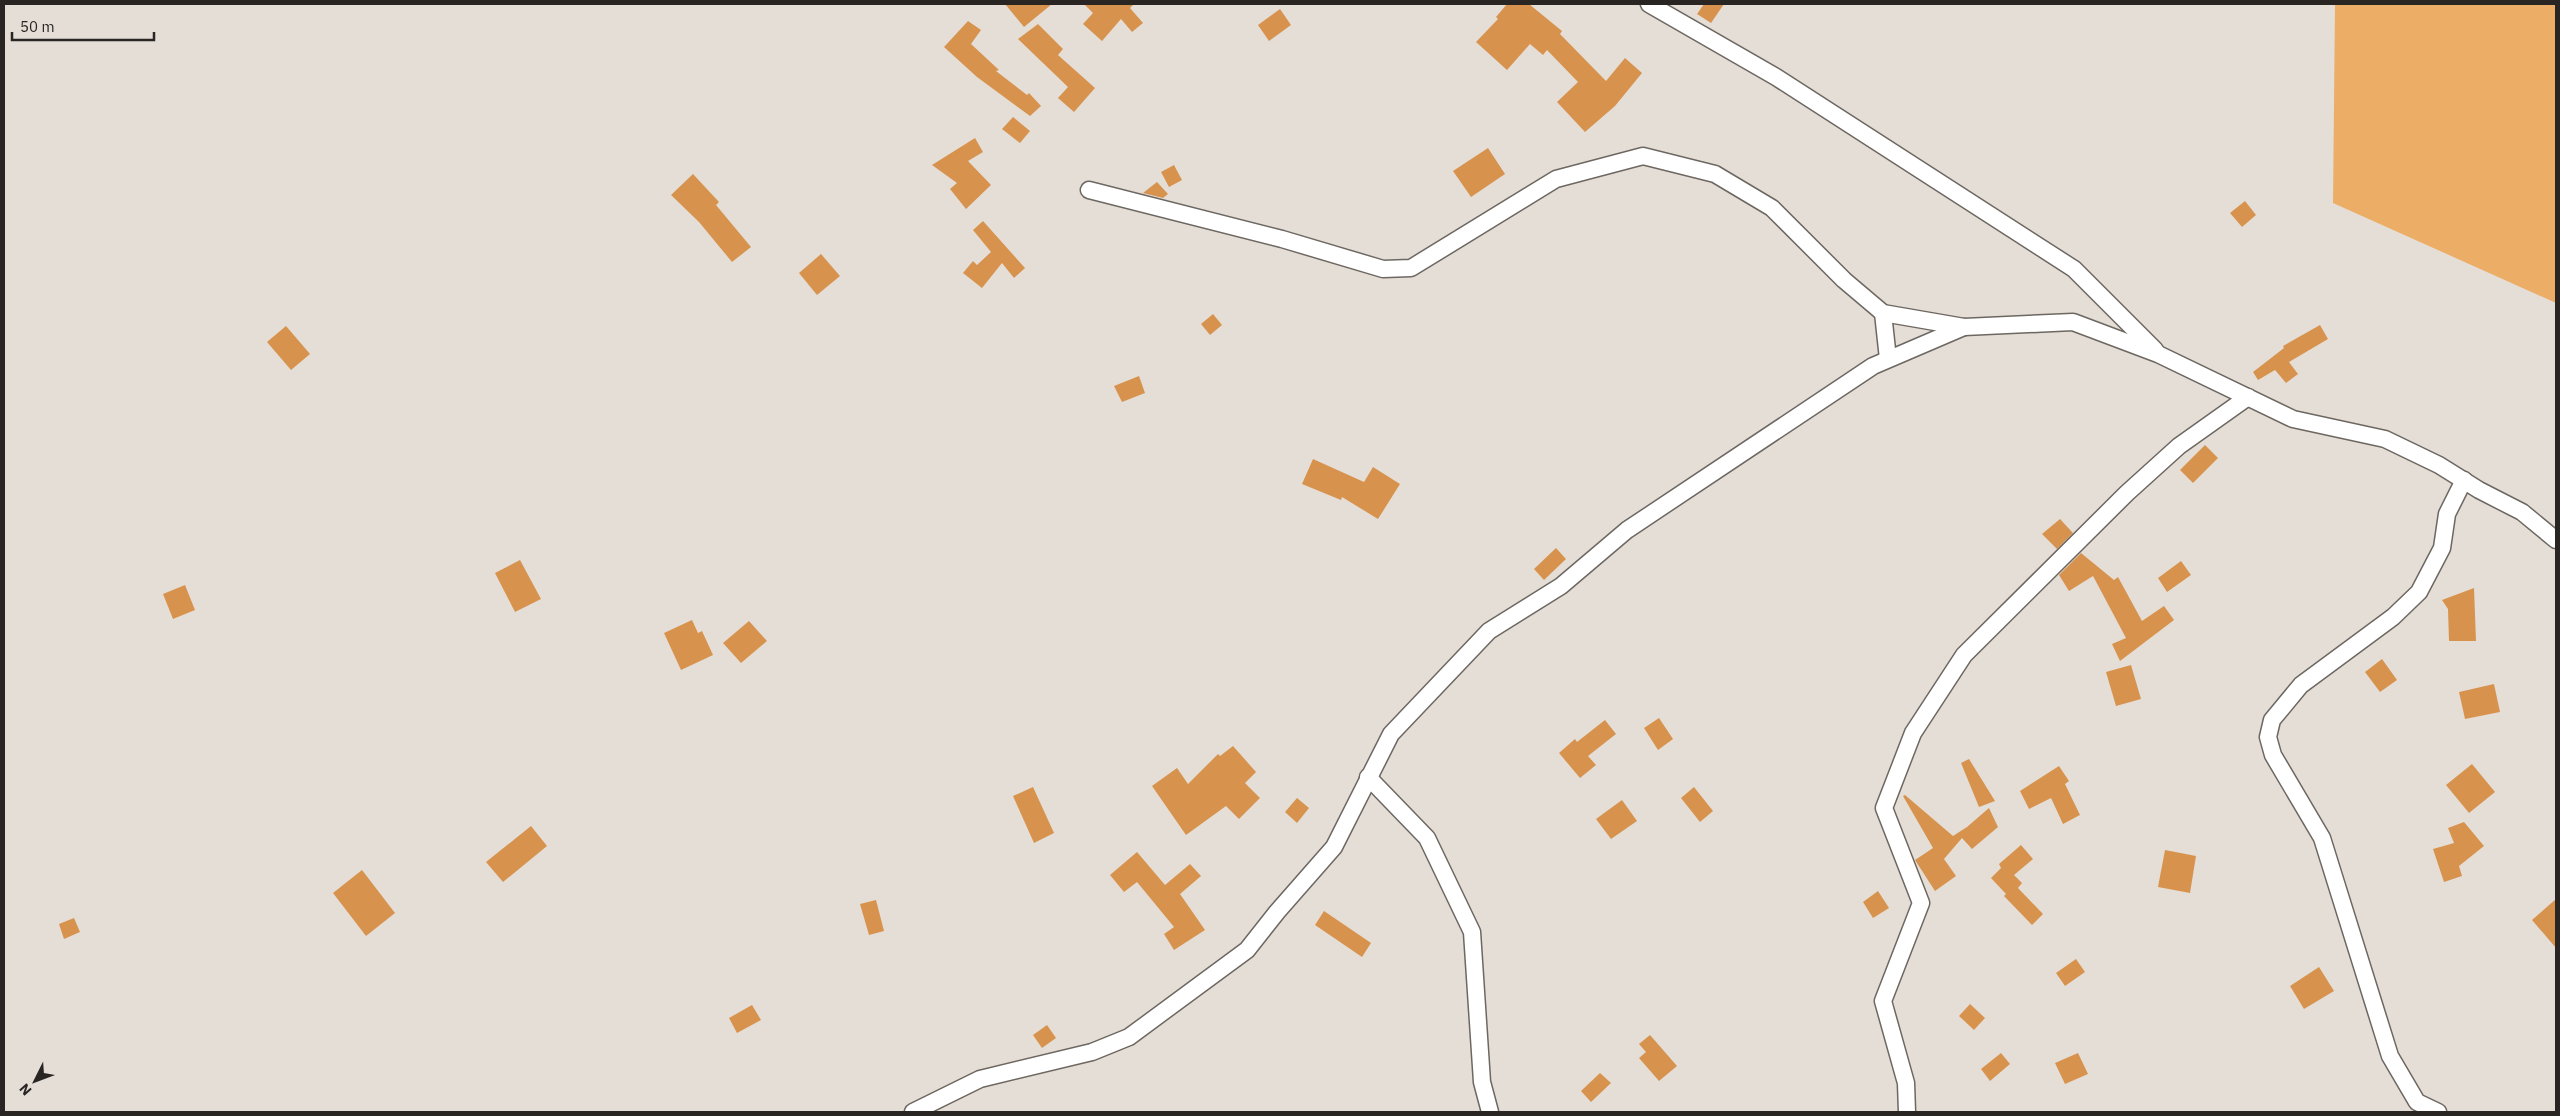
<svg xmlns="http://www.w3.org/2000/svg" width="2560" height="1116" font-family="'IBM Plex Sans',sans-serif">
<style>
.green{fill:#ecad66}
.building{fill:#d7934d}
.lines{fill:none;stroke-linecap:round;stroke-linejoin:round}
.minor-casing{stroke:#6d6761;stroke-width:19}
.minor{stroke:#fff;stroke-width:16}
</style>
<rect width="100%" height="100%" fill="#e5ded7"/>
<polygon class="green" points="2335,4 2556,4 2556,303 2333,203"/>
<g class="building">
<polygon points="1005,4 1052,4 1024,27"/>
<polygon points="1084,4 1134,4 1130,8 1143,23 1132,32 1121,19 1102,41 1083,24 1093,13"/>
<polygon points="1507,4 1529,4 1562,31 1560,34 1606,81 1625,58 1642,73 1615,106 1585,132 1557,102 1578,82 1547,50 1543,55 1530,44 1507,70 1476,42 1498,19 1496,17"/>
<polygon points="1704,4 1724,4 1711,23 1697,14"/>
<polygon points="1280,9 1291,25 1269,41 1258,25"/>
<polygon points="968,21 981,30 971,44 999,70 996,71 1027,95 1029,93 1041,106 1030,116 977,77 944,47"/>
<polygon points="1038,24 1063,49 1058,55 1095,88 1074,112 1058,98 1068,87 1018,39"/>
<polygon points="1013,117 1030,131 1020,143 1002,129"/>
<polygon points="975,138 983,152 968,161 991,185 966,209 950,189 957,183 932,165"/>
<polygon points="1488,148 1505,174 1471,197 1453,171"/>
<polygon points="1174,165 1182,180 1169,187 1161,172"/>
<polygon points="693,174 719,202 716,205 751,247 732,262 699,222 671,195"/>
<polygon points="1157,182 1168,194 1163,198 1143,193"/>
<polygon points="2245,201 2256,215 2242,227 2230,213"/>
<polygon points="983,221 1025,268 1014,278 1002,263 982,288 963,273 973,261 977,265 991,252 973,230"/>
<polygon points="821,254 840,276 817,295 799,273"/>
<polygon points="1213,314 1222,325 1210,335 1201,324"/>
<polygon points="2320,325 2328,339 2289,362 2298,374 2286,383 2275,370 2258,380 2253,372 2284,348 2283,346"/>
<polygon points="286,326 310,354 291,370 267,342"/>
<polygon points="1139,376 1145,393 1122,402 1114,386"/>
<polygon points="2205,445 2218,458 2193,483 2180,470"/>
<polygon points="1313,459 1364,482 1373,467 1400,484 1378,519 1342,497 1341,500 1302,484"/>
<polygon points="2060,519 2073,533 2057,549 2042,534"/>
<polygon points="1556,548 1566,559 1544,580 1534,569"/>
<polygon points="2081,553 2114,580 2118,577 2142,621 2164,606 2174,620 2120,661 2112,644 2126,638 2093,576 2069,591 2059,575"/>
<polygon points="520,560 541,599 515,612 495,573"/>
<polygon points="2181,561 2191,575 2167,592 2158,578"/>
<polygon points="185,585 195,610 173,619 163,594"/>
<polygon points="2474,588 2476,641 2449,641 2448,609 2442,600"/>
<polygon points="692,620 698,633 702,631 713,655 681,670 664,633"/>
<polygon points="749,621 767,641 741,663 723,643"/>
<polygon points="2382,659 2397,680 2380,692 2365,672"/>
<polygon points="2131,665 2141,699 2116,706 2106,672"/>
<polygon points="2494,684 2500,712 2465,719 2459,692"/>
<polygon points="1659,718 1673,739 1658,750 1644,728"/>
<polygon points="1605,720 1616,734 1588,756 1596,765 1580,778 1559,753 1575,739 1577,742"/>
<polygon points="1233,746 1256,772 1245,783 1260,798 1239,819 1226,806 1186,835 1152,786 1177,768 1188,784 1218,754 1220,756"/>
<polygon points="1969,759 1995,801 1979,807 1961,763"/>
<polygon points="2472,764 2495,792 2469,813 2446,785"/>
<polygon points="2059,766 2069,781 2065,784 2080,815 2063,824 2051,798 2029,809 2020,791"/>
<polygon points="1033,787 1054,833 1034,843 1013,796"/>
<polygon points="1694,787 1713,811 1700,822 1681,798"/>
<polygon points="1905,795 1953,836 1967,827 1989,808 1998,827 1972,849 1962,838 1944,859 1956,876 1935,891 1915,860 1933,848 1903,796"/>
<polygon points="1297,798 1309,808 1297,823 1285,812"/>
<polygon points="1622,800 1637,821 1611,839 1596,819"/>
<polygon points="2464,822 2484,846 2459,866 2462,876 2444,882 2433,849 2454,843 2448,828"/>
<polygon points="531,826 547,846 503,882 486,862"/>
<polygon points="2021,845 2033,859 2014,875 2022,883 2018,888 2043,914 2032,925 2004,896 2006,894 1991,878 2001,868 1999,864"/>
<polygon points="2165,850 2196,856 2190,893 2158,887"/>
<polygon points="1137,852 1165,885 1190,864 1201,876 1180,894 1205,930 1174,950 1164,934 1174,927 1137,882 1124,892 1110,875"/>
<polygon points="362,870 395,913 366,936 333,893"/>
<polygon points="1878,891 1889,908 1873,918 1863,902"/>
<polygon points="2556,899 2556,948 2532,920"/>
<polygon points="876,900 884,931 869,935 860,904"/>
<polygon points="1324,911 1371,943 1362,957 1315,925"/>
<polygon points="74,918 80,932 64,939 59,924"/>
<polygon points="2076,959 2085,972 2065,986 2056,973"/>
<polygon points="2319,967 2334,991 2304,1009 2290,986"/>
<polygon points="1970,1004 1985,1018 1974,1030 1959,1016"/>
<polygon points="752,1005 761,1020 737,1033 729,1018"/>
<polygon points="1047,1025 1056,1038 1042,1048 1033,1035"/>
<polygon points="1650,1035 1677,1066 1659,1081 1639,1058 1646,1052 1639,1044"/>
<polygon points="2001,1053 2010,1064 1990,1081 1981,1069"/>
<polygon points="2078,1053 2088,1074 2065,1084 2055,1063"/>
<polygon points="1600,1073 1611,1083 1591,1102 1581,1091"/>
</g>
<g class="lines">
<defs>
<g id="minor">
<polyline points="1649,4 1776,77 2074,269 2155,350"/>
<polyline points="1089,190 1282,239 1383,269 1411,268 1556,179 1643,156 1715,174 1772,208 1844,280 1883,313 1964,327 2073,322 2158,354 2293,419 2385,439 2439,465 2479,490 2522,512 2556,540"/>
<polyline points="1883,313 1888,359"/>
<polyline points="1368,777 1427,838 1472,932 1482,1082 1490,1112"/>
<polyline points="913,1112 980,1079 1092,1052 1129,1037 1247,950 1277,912 1334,847 1391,734 1489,631 1561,586 1627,530 1873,366 1964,327"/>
<polyline points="1907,1112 1906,1083 1883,1001 1921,903 1884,808 1913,733 1964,655 2127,493 2179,446 2248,397"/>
<polyline points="2438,1112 2417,1102 2390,1056 2322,838 2273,755 2268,737 2272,720 2301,685 2393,617 2419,592 2442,548 2447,514 2464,480"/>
</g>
</defs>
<use href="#minor" class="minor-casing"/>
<use href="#minor" class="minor"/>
</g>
<rect width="2560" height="1116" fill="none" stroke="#282523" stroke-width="10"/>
<g transform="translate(35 1081) rotate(228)" stroke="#e5ded7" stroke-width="4" paint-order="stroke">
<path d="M0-4L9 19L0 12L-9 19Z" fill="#282523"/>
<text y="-8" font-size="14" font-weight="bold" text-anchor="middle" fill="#282523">N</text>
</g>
<path d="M12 32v8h142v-8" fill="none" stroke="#282523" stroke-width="2.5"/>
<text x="20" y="32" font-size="15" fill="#282523" stroke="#e5ded7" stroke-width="4" paint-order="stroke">50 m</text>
</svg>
